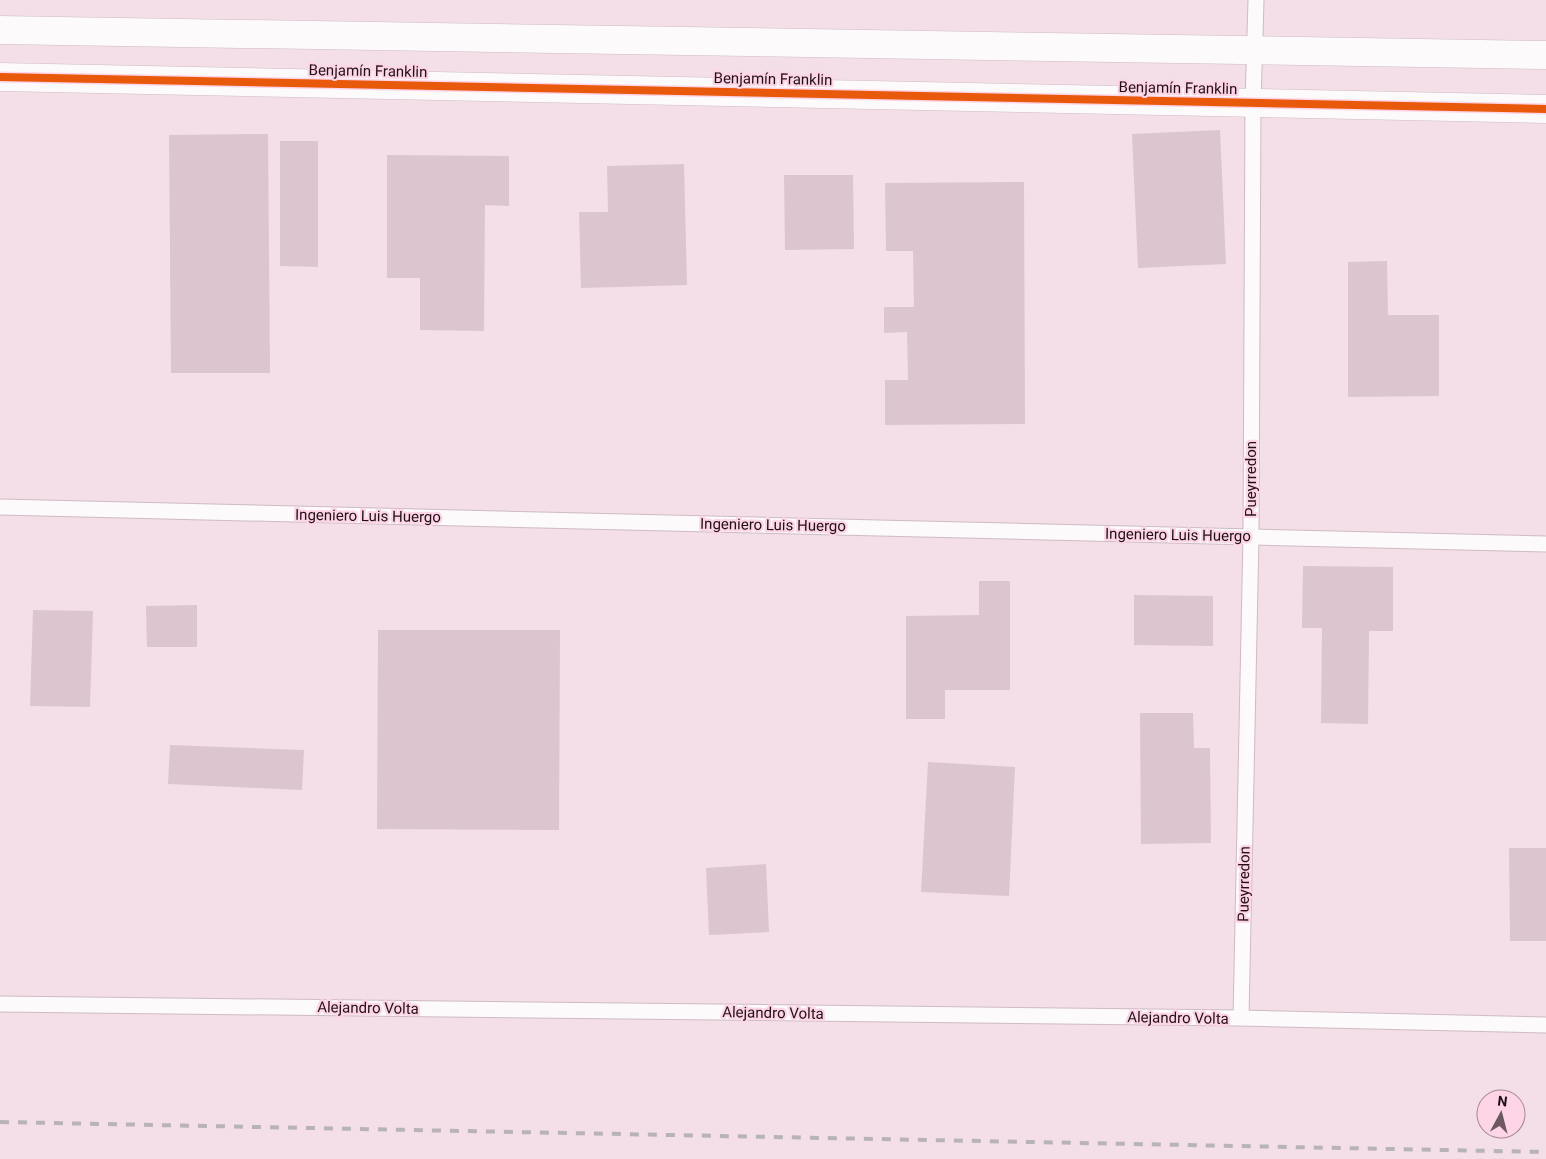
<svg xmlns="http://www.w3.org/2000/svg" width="1546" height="1159" font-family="Roboto,sans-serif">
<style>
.building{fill:#dcc5cf}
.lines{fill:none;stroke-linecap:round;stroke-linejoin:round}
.lane-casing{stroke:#cebbc3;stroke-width:17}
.street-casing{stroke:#cebbc3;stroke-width:29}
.lane{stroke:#fdfafb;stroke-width:15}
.street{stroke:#fdfafb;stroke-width:28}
.rail{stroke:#b8b4b6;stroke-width:4;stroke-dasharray:9 9;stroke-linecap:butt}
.cycleway-casing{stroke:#fdd5e6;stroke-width:11}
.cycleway{stroke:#e8590c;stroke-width:8}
.labels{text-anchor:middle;stroke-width:4.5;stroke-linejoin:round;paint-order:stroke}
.street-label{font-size:15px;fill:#211018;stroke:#fdd5e6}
</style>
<rect width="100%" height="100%" fill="#f4dee7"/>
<g class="building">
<polygon points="1220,130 1226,264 1138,268 1132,134"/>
<polygon points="268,134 270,373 171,373 169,135"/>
<polygon points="280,141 318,141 318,267 280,266"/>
<polygon points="387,155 509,156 509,206 485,205 484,331 420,330 420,278 387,278"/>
<polygon points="684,164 687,285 581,288 579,212 608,212 607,166"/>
<polygon points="784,175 853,175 854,249 785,250"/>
<polygon points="1024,182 1025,424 885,425 885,380 908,380 907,332 884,333 884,307 914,307 913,251 886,251 885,183"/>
<polygon points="1387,261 1388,315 1439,315 1439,396 1348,397 1348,262"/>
<polygon points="1303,566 1393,567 1393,631 1369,631 1368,724 1321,723 1322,628 1302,628"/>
<polygon points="979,581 1010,581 1010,690 945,690 945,719 906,719 906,616 979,615"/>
<polygon points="1134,595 1213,596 1213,646 1134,645"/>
<polygon points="197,605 197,647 147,647 146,606"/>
<polygon points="33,610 93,611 90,707 30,706"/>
<polygon points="378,630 560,630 559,830 377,829"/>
<polygon points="1140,713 1193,713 1194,748 1210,748 1211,843 1141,844"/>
<polygon points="170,745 304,750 302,790 168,784"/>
<polygon points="928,762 1015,767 1009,896 921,892"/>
<polygon points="1509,848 1546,848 1546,941 1510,941"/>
<polygon points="766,864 769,932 709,935 706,868"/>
</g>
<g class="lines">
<defs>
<g id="lane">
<polyline points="0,507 1546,544"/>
<polyline points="0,1004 1241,1018 1546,1025"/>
<polyline points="1241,1018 1251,536 1253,103 1256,0"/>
</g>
<g id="street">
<polyline points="0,30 1546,55"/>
<polyline points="0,77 1546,109"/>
</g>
</defs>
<use href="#lane" class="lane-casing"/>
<use href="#street" class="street-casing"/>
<use href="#lane" class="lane"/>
<use href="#street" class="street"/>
<polyline class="rail" points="0,1122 1546,1152"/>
<defs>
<polyline id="cycleway" points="0,77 1546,109"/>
</defs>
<use href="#cycleway" class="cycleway-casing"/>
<use href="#cycleway" class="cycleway"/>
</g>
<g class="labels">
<g class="street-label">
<text transform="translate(368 71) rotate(1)" y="5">Benjamín Franklin</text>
<text transform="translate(773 79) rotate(1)" y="5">Benjamín Franklin</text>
<text transform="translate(1178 88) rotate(1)" y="5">Benjamín Franklin</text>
<text transform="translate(1251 479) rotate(-90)" y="5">Pueyrredon</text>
<text transform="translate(368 516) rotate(1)" y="5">Ingeniero Luis Huergo</text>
<text transform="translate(773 525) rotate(1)" y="5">Ingeniero Luis Huergo</text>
<text transform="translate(1178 535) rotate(1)" y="5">Ingeniero Luis Huergo</text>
<text transform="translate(1244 884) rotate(-89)" y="5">Pueyrredon</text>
<text transform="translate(368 1008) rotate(1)" y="5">Alejandro Volta</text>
<text transform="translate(773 1013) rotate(1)" y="5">Alejandro Volta</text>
<text transform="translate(1178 1018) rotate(1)" y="5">Alejandro Volta</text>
</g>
</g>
<g transform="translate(1501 1114) rotate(7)"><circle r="24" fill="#fdd5e6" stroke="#a58694"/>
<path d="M0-4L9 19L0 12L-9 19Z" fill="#6b5860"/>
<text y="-8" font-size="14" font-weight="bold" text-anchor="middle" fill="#211018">N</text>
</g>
</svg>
